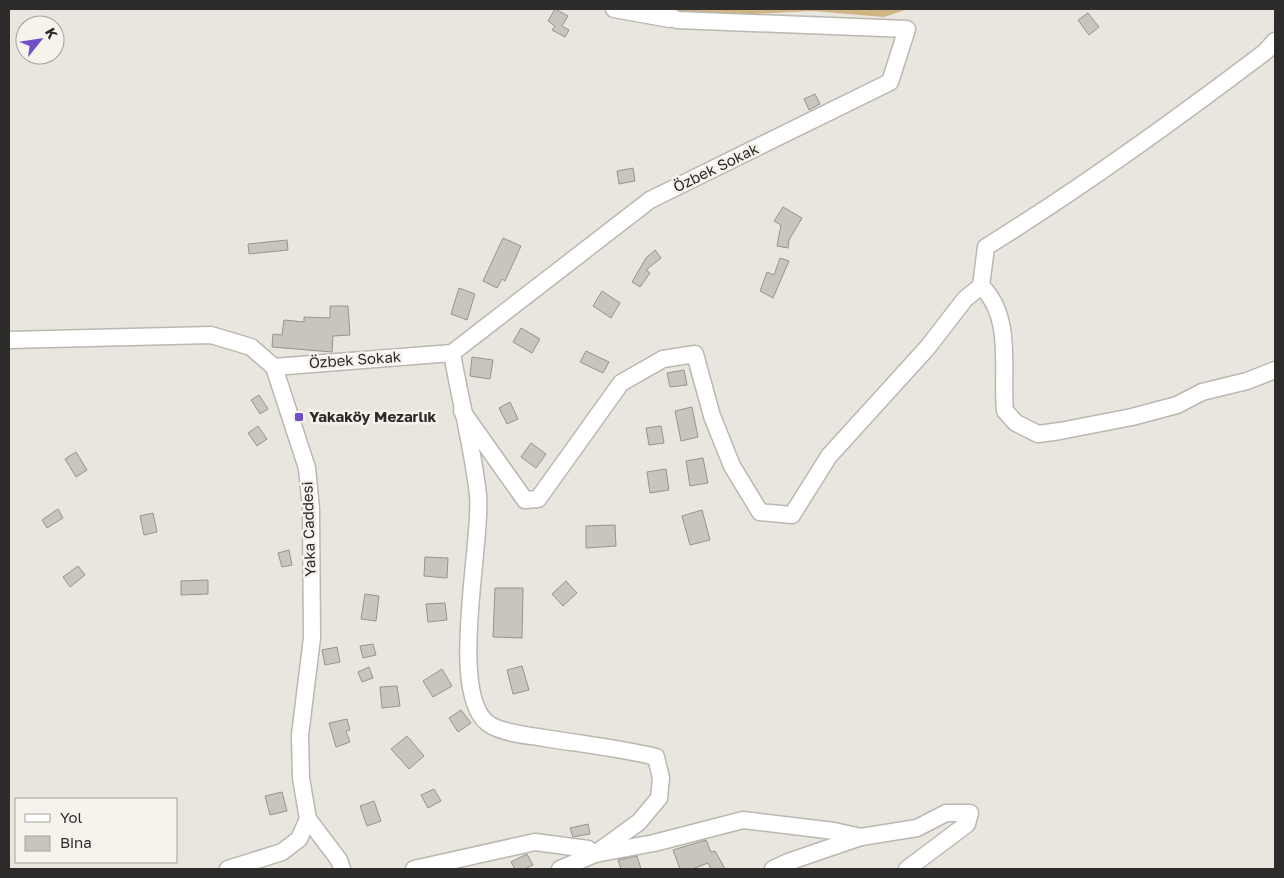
<svg xmlns="http://www.w3.org/2000/svg" width="1284" height="878" font-family="'Golos Text',sans-serif">
<style>
.green{fill:#d0b584}
.building{fill:#c8c5be;stroke:#97948e}
.lines{fill:none;stroke-linecap:round;stroke-linejoin:round}
.minor-casing{stroke:#bbb7b1;stroke-width:19}
.minor{stroke:#fff;stroke-width:16}
.poi-dot{fill:#714fc9;stroke:#f6f2ec;stroke-width:2}
.labels{text-anchor:middle;stroke-width:5;stroke-linejoin:round;paint-order:stroke}
.street-label{font-size:15px;fill:#2e2c2a;stroke:#f6f2ec}
.poi-label{font-size:15px;font-weight:bold;fill:#2e2c2a;stroke:#f6f2ec;text-anchor:start}
</style>
<rect width="100%" height="100%" fill="#e9e5df"/>
<polygon class="green" points="667,9 908,9 884,17 813,11 692,17"/>
<g class="building">
<polygon points="555,9 568,16 562,26 569,30 565,37 552,30 555,26 548,21"/>
<polygon points="1088,13 1099,27 1089,35 1078,20"/>
<polygon points="815,94 820,104 809,110 804,99"/>
<polygon points="633,168 635,181 619,184 617,171"/>
<polygon points="783,207 802,218 789,240 788,248 777,246 781,225 774,221"/>
<polygon points="503,238 521,246 505,281 502,279 497,288 483,281"/>
<polygon points="287,240 288,250 249,254 248,244"/>
<polygon points="655,250 661,258 646,270 650,273 640,287 632,282 646,258"/>
<polygon points="780,258 789,261 773,298 760,291 767,272 774,275"/>
<polygon points="459,288 475,294 467,320 451,314"/>
<polygon points="602,291 620,303 611,318 593,306"/>
<polygon points="330,306 348,306 350,335 333,336 332,352 272,347 273,334 282,335 284,320 304,322 304,317 330,318"/>
<polygon points="521,328 540,339 532,353 513,342"/>
<polygon points="586,351 609,362 603,373 580,362"/>
<polygon points="472,357 493,360 490,379 470,376"/>
<polygon points="684,370 687,385 670,387 667,373"/>
<polygon points="259,395 268,409 260,414 251,400"/>
<polygon points="510,402 518,419 507,424 499,408"/>
<polygon points="692,407 698,437 681,441 675,411"/>
<polygon points="258,426 267,439 257,446 248,433"/>
<polygon points="661,426 664,443 649,445 646,428"/>
<polygon points="531,443 546,454 536,468 521,457"/>
<polygon points="76,452 87,470 76,477 65,459"/>
<polygon points="703,458 708,483 690,486 686,461"/>
<polygon points="666,469 669,490 650,493 647,472"/>
<polygon points="58,509 63,518 47,528 42,520"/>
<polygon points="702,510 710,540 690,545 682,516"/>
<polygon points="153,513 157,532 144,535 140,516"/>
<polygon points="615,525 616,546 586,548 586,526"/>
<polygon points="289,550 292,565 282,567 278,553"/>
<polygon points="425,557 448,558 447,578 424,576"/>
<polygon points="78,566 85,575 70,587 63,577"/>
<polygon points="208,580 208,594 181,595 181,581"/>
<polygon points="566,581 577,593 563,606 552,594"/>
<polygon points="495,588 523,588 522,638 493,637"/>
<polygon points="365,594 379,596 376,621 361,619"/>
<polygon points="445,603 447,620 428,622 426,604"/>
<polygon points="373,644 376,655 363,658 360,646"/>
<polygon points="337,647 340,662 325,665 322,650"/>
<polygon points="522,666 529,690 513,694 507,670"/>
<polygon points="369,667 373,678 362,682 358,672"/>
<polygon points="442,669 452,686 433,697 423,681"/>
<polygon points="397,686 400,706 382,708 380,687"/>
<polygon points="461,710 471,723 458,732 449,718"/>
<polygon points="347,719 350,730 346,731 350,742 336,747 329,723"/>
<polygon points="407,736 424,756 409,769 391,749"/>
<polygon points="434,789 441,801 428,808 421,795"/>
<polygon points="282,792 287,811 270,815 265,796"/>
<polygon points="374,801 381,821 367,826 360,806"/>
<polygon points="588,824 590,834 573,837 570,828"/>
<polygon points="706,840 711,852 715,851 725,869 711,869 708,863 692,869 680,869 673,850"/>
<polygon points="527,854 533,865 525,869 515,869 511,862"/>
<polygon points="637,856 641,869 621,869 618,860"/>
</g>
<g class="lines">
<defs>
<g id="minor">
<polyline points="614,9 670,19"/>
<path d="M981 286 986 247C1083 187 1174 121 1265 52L1275 41"/>
<polyline points="9,340 211,335 251,347 274,367 307,468 311,509 312,638 300,735 301,778 308,819 339,860 342,869"/>
<path d="M452 353C460 400 473 448 478 495 483 542 445 702 492 726 508 734 527 735 544 738 581 744 619 748 656 757L661 778 659 798 639 822 595 854 560 869"/>
<polyline points="274,367 452,353 650,200 890,82 907,29 677,20 657,9"/>
<path d="M462 411 525 500 538 499 621 383 663 359 695 354 712 416 732 466 760 512 792 515 829 456 928 347 965 299 981 286C1014 317 1001 371 1005 411L1016 423 1038 434 1060 431 1132 417 1177 405 1202 392 1247 381 1275 370"/>
<polyline points="228,869 282,852 299,839 308,819"/>
<polyline points="414,869 535,842 588,849 595,854 654,843 743,820 834,831 861,837"/>
<polyline points="773,869 788,862 861,837 917,828 946,813 970,813 967,824 907,869"/>
</g>
</defs>
<use href="#minor" class="minor-casing"/>
<use href="#minor" class="minor"/>
</g>
<rect class="poi-dot" x="294" y="412" width="10" height="10" rx="2.5"/>
<g class="labels">
<g class="street-label">
<text transform="translate(716 168) rotate(-26)" y="5">Özbek Sokak</text>
<text transform="translate(355 360) rotate(-4)" y="5">Özbek Sokak</text>
<text transform="translate(309 529) rotate(-92)" y="5">Yaka Caddesi</text>
</g>
<g class="poi-label">
<text x="309" y="422">Yakaköy Mezarlık</text>
</g>
</g>
<rect width="1284" height="878" fill="none" stroke="#2e2c2a" stroke-width="20"/>
<rect x="15" y="798" width="162" height="65" fill="#f6f2ec" stroke="#a6a39e"/>
<rect x="25" y="814" width="25" height="8" fill="#ffffff" stroke="#a6a39e"/>
<text x="60" y="823" font-size="15" fill="#2e2c2a">Yol</text>
<rect x="25" y="836" width="25" height="15" fill="#c8c5be" stroke="#a6a39e"/>
<text x="60" y="848" font-size="15" fill="#2e2c2a">Bina</text>
<g transform="translate(40 40) rotate(60)"><circle r="24" fill="#f6f2ec" stroke="#a6a39e"/>
<path d="M0-4L9 19L0 12L-9 19Z" fill="#714fc9"/>
<text y="-8" font-size="14" font-weight="bold" text-anchor="middle" fill="#2e2c2a">K</text>
</g>
</svg>
